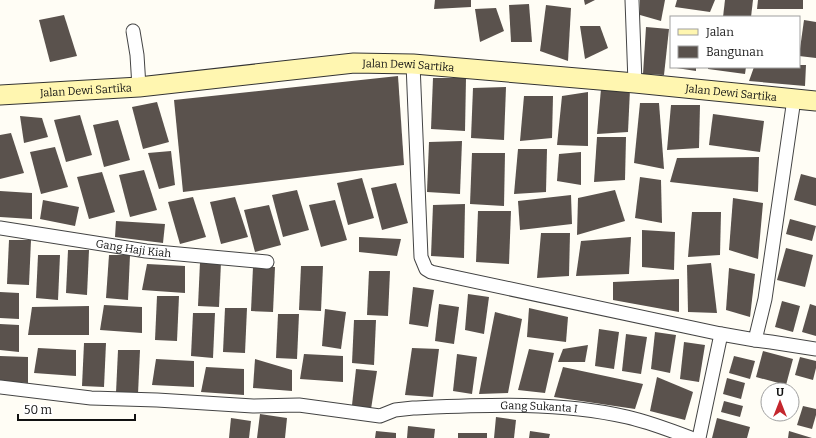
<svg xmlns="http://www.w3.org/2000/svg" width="816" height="438" font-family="Bitter,serif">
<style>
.building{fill:#5a524d}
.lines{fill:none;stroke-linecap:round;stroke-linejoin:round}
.street-casing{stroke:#444;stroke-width:15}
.secondary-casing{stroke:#333;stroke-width:21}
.street{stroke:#fff;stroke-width:13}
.secondary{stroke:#fff6b0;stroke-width:19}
.labels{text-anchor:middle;stroke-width:4;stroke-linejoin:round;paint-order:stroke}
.street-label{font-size:11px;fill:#111;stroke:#fff}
</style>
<rect width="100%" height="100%" fill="#fffdf5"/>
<g class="building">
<polygon points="435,0 471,0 471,7 434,9"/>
<polygon points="584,0 595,0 585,5"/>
<polygon points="640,0 665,0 661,21 640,15"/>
<polygon points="677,0 715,0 710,12 675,7"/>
<polygon points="725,0 753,0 751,17 723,17"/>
<polygon points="758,0 803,0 803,9 757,9"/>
<polygon points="529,4 532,42 511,42 509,5"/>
<polygon points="546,5 571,8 568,61 540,51"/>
<polygon points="496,8 504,31 480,42 475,9"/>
<polygon points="64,15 77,56 50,62 39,20"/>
<polygon points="804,20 816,22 816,58 799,56"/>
<polygon points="580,26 600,26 608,48 585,59"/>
<polygon points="646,27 669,29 664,75 643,74"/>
<polygon points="799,65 806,65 805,86 749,81 754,67 799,67"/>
<polygon points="670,67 696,67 696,71"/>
<polygon points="708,67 746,67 745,74 708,69"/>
<polygon points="398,76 404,165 183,192 174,100"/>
<polygon points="433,78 466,78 465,131 431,129"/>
<polygon points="506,87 504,140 471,138 473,88"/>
<polygon points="601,89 630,89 628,132 597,134"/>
<polygon points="588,92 588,146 557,145 562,96"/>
<polygon points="524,96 553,96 552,138 520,141"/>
<polygon points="157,102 169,142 143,149 132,107"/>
<polygon points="640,103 659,103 664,169 634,163"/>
<polygon points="671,105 700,105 699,148 667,150"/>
<polygon points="713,114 764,121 760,152 709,145"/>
<polygon points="80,115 92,155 66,162 54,120"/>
<polygon points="20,116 42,118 48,137 24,143"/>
<polygon points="118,120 130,160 104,167 93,125"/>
<polygon points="11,133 24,173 0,179 0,135"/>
<polygon points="597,137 626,137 625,180 594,182"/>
<polygon points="462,141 460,194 427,192 429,142"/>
<polygon points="55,147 68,187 41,194 30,152"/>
<polygon points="518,149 547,149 546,192 514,194"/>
<polygon points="171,151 175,185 159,189 148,153"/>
<polygon points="581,152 581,185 557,181 559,154"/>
<polygon points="472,153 505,153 504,206 470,204"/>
<polygon points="759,157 758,192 670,182 677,158"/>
<polygon points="144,170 157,210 130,217 119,175"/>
<polygon points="102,172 115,212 89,219 77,177"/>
<polygon points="801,174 816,178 816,206 794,200"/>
<polygon points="640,177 661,180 662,223 635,218"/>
<polygon points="362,178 374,218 348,225 337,183"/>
<polygon points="396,183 408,223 382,230 371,188"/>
<polygon points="297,190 309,230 283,237 272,195"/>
<polygon points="615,190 625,221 577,235 578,198"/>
<polygon points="0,191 32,193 32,219 0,217"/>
<polygon points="571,195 572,224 520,230 518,201"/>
<polygon points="193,197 206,237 180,244 168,202"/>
<polygon points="235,197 248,237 221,244 210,202"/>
<polygon points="733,198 763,203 758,259 729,250"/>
<polygon points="43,200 79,207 75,226 40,219"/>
<polygon points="335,200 347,240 321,247 309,205"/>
<polygon points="465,204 464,258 431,256 433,205"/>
<polygon points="269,205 281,245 255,252 244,210"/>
<polygon points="478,211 511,211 509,264 476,262"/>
<polygon points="692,212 721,212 720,255 688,257"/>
<polygon points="790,219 816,226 812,241 786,234"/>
<polygon points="116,221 165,224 163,243 115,237"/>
<polygon points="642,230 675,232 674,270 642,267"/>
<polygon points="541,233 570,233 569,276 537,278"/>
<polygon points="359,237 401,239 397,256 359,252"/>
<polygon points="631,237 629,274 576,276 581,241"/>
<polygon points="9,240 31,240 29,285 7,284"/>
<polygon points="786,248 813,255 805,287 777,280"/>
<polygon points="68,250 89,250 87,295 66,293"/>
<polygon points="38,255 60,255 58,300 36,298"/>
<polygon points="109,255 130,255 128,300 106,298"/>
<polygon points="200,262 221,262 219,307 198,306"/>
<polygon points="711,263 717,313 688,312 687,265"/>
<polygon points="147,264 185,266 185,293 142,290"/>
<polygon points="301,266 323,266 321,311 299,310"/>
<polygon points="253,267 275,267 273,312 251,311"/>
<polygon points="729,268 755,274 750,317 726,310"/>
<polygon points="369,271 390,271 388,316 367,315"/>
<polygon points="679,279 679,312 613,300 613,282"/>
<polygon points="413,287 434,290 428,327 409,324"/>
<polygon points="0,292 19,293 19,319 0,318"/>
<polygon points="468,294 489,297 484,334 465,330"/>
<polygon points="157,296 179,296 177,341 155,340"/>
<polygon points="782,301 800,306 793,332 775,327"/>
<polygon points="439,304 459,307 454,344 435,341"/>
<polygon points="810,304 816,306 816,336 802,332"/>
<polygon points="104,305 142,307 142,333 100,330"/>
<polygon points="89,306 89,335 28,335 32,307"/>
<polygon points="225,308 247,308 245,353 223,352"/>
<polygon points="529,308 568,317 566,342 527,337"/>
<polygon points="325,309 346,312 341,349 322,346"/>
<polygon points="495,312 522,319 508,393 479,394"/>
<polygon points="193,313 215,313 213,358 191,356"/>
<polygon points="278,314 299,314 297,359 276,358"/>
<polygon points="354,320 376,320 374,365 352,363"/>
<polygon points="0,324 19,325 19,352 0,350"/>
<polygon points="599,329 619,332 614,369 595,366"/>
<polygon points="655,332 676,335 670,373 651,369"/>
<polygon points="626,334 647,337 641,374 622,371"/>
<polygon points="684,342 705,345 699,382 680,379"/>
<polygon points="84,343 106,343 104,387 82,386"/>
<polygon points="588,345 585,362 558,362 563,349"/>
<polygon points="38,348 76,350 76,376 34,373"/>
<polygon points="412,348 439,349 433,397 405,395"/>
<polygon points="529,349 554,353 545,393 518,390"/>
<polygon points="118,350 140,350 138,394 116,393"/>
<polygon points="763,351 793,359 786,385 756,377"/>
<polygon points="304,354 343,356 343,382 300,379"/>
<polygon points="457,354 477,357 472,394 453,391"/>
<polygon points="0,356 28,357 28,383 0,381"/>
<polygon points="734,356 755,361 750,379 729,373"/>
<polygon points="800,357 816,361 816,368 813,380 795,375"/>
<polygon points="156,359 194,361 194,387 152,385"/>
<polygon points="255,359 292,370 292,391 253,388"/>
<polygon points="206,367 244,369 244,395 201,392"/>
<polygon points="563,367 643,384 635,409 554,397"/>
<polygon points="356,369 377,371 371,409 352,405"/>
<polygon points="657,377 693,392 685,420 650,411"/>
<polygon points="727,378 745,383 741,399 723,394"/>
<polygon points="724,401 743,406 740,417 721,412"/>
<polygon points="803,406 816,409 816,415 812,429 797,425"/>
<polygon points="260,414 287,418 285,438 257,438"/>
<polygon points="496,417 516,420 514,438 494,438"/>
<polygon points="231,418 251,421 249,438 229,438"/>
<polygon points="717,418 750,427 747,438 712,438"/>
<polygon points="408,426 435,429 434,438 407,438"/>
<polygon points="376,431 396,433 396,438 375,438"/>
<polygon points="530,431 550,434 549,438 529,438"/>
<polygon points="789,431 812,438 788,438"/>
<rect x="458" y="433" width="29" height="5"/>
</g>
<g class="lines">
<defs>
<g id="street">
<polyline points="632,0 635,83"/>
<polyline points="133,31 137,55 139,87"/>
<polyline points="413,64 421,257 426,269 431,272 721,334 699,438"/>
<path id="s1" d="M0 228 146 251 267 262"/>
<polyline points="721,334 755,340 765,299 794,99"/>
<polyline points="755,340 771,342 816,349"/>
<path id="s2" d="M0 387 91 398 157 400 253 406 299 405 380 416 395 410 413 408C483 405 558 401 627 417 649 422 670 430 691 438"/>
</g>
<g id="secondary">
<path id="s3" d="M0 95 139 87 354 63 413 64 635 83 816 101"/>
</g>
</defs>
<use href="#street" class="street-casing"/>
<use href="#secondary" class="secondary-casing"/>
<use href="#street" class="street"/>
<use href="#secondary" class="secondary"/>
</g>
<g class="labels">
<g class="street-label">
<text dy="4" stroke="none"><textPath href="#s3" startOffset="410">Jalan Dewi Sartika</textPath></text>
<text dy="4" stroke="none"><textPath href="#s3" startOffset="86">Jalan Dewi Sartika</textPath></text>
<text dy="4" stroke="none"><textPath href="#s3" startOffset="734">Jalan Dewi Sartika</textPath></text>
<text dy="4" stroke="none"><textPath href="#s1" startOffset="135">Gang Haji Kiah</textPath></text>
<text dy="4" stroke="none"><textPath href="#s2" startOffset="542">Gang Sukanta I</textPath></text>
</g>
</g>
<rect x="670" y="16" width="130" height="52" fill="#ffffff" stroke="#a0a0a0"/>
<rect x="678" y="29" width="20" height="6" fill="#fff6b0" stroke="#a0a0a0"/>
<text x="706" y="36" font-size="12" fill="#111111">Jalan</text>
<rect x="678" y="46" width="20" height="12" fill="#5a524d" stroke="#a0a0a0"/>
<text x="706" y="56" font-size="12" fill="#111111">Bangunan</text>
<g transform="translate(780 402)"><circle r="19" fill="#ffffff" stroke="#a0a0a0"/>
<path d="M0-3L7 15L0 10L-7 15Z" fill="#c4262e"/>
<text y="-6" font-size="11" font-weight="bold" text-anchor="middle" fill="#111111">U</text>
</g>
<path d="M18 414v6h117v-6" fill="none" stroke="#111111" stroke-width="2"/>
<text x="24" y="414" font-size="12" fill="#111111" stroke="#ffffff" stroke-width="3" paint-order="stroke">50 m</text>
</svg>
